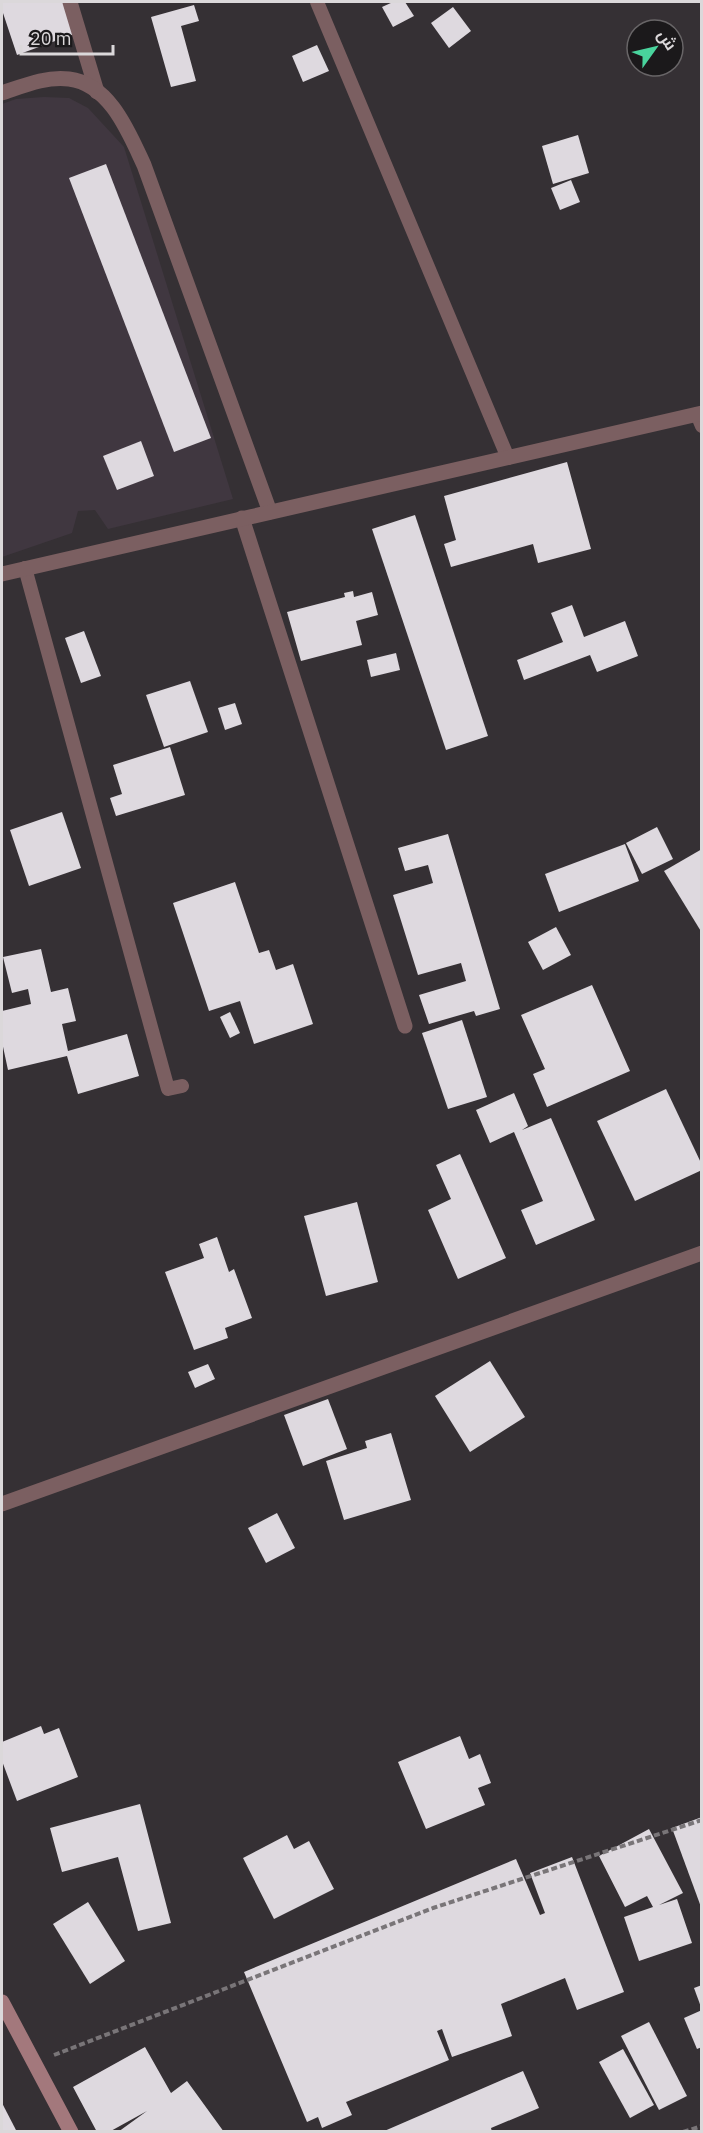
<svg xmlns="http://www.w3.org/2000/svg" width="703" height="2133" font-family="'IBM Plex Sans',Cairo,sans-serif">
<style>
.built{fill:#403740}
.building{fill:#ded9df}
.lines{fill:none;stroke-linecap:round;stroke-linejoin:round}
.path{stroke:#797578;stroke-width:4;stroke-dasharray:6 3;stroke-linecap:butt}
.lane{stroke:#7b5f61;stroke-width:14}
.street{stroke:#7b5f61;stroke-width:15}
.secondary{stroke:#a3787c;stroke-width:15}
</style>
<rect width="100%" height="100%" fill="#353034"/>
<polygon class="built" points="44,97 69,98 88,108 124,147 233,499 108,529 95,510 78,511 72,533 2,557 2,104 16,99"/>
<g class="building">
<polygon points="2,2 66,2 77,33 17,55 2,10"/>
<polygon points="393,2 405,2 414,16 393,27 382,7"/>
<polygon points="194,5 199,21 181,26 196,81 171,87 151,17"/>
<polygon points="453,7 471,31 449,48 431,23"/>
<polygon points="317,45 329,71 303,82 292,56"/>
<polygon points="578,135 589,173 553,184 542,146"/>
<polygon points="106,164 211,438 174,452 69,178"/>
<polygon points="571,180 580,202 560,210 551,188"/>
<polygon points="141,441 154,476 117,490 103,456"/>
<polygon points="567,462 591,549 538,563 533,544 451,567 444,544 456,540 444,496"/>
<polygon points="415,515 488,736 446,750 372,529"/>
<polygon points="353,591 354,597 372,592 378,615 356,621 362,645 301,661 287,612 345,597 344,593"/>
<polygon points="572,605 584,637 625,621 638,656 597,672 590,655 524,680 517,660 563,642 551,613"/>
<polygon points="84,631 101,676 81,683 65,638"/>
<polygon points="396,653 400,670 371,677 367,660"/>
<polygon points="190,681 208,732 164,747 146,695"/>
<polygon points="235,703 242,724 225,730 218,708"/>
<polygon points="170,747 185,795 116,816 110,798 122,794 113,765"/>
<polygon points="62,812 81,868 29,886 10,830"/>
<polygon points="657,827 673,859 642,874 626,843"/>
<polygon points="448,834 500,1009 476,1016 474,1011 429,1024 419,995 466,981 461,963 418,975 393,895 433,883 428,865 405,871 398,848"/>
<polygon points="625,844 639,881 559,912 545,874"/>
<polygon points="702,849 702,933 664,871"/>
<polygon points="235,882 259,953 269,950 276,970 293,964 313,1024 254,1044 240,1001 209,1011 173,903"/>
<polygon points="556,927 571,955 543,970 528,942"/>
<polygon points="41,949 51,992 68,988 76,1021 62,1024 68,1051 127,1034 139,1076 78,1094 67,1056 8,1070 2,1042 2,1011 31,1004 28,989 12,993 3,957"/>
<polygon points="592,985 630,1071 547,1107 533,1074 545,1069 521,1015"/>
<polygon points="230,1012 240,1033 230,1038 220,1017"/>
<polygon points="462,1020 487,1097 448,1109 422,1033"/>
<polygon points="666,1089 702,1165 702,1170 635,1201 597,1121"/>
<polygon points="514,1093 528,1126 522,1130 551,1118 595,1220 536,1245 521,1210 543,1201 514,1132 490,1143 476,1110"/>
<polygon points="460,1154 506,1258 458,1279 428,1210 451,1199 436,1165"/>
<polygon points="357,1202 378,1282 326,1296 304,1216"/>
<polygon points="217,1237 229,1272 234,1269 252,1318 225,1328 228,1338 194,1350 165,1272 204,1258 199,1244"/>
<polygon points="490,1361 525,1417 470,1452 435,1396"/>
<polygon points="208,1364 215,1379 195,1388 188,1372"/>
<polygon points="328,1399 347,1449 303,1466 284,1415"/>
<polygon points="391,1433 411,1500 344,1520 326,1461 367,1448 365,1441"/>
<polygon points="277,1513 295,1548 266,1563 248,1528"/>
<polygon points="41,1726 44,1734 59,1728 78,1777 17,1801 2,1761 2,1742"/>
<polygon points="460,1736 469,1759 480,1754 491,1783 478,1788 485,1805 426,1829 398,1762"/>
<polygon points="140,1804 171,1923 138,1931 118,1857 62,1872 50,1828"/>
<polygon points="702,1817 702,1907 701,1907 672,1828"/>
<polygon points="649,1829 683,1893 659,1905 677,1899 692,1943 639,1961 624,1917 653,1907 647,1896 625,1907 599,1856"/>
<polygon points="287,1835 294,1849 309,1841 334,1889 274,1919 243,1858"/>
<polygon points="572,1857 624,1992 577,2010 565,1978 501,2004 512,2036 452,2057 442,2029 437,2031 449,2060 346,2102 352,2115 322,2128 318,2117 307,2122 244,1972 516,1859 540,1915 545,1913 530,1873"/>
<polygon points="88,1902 125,1961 90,1984 53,1924"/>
<polygon points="702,1985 702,2007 701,2007 694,1988"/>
<polygon points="702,2010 702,2047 697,2049 684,2018"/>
<polygon points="649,2022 687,2096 659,2110 621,2036"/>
<polygon points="145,2047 171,2093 187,2081 224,2132 118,2132 147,2111 109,2132 97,2132 73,2087"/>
<polygon points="623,2049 654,2105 630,2118 599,2062"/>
<polygon points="523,2071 539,2108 491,2128 492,2132 382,2132"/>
<polygon points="2,2103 17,2132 2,2132"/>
</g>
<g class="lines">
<g class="path">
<polyline points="54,2055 433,1908 702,1820"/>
<polyline points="683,2132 702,2126"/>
</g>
<g class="lane">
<polyline points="317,2 508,458"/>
<polyline points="697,414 702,426"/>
<polyline points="25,568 168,1089 182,1086"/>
</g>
<g class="street">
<polyline points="70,2 97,92"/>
<path d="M2 93C23 86 46 76 69 79 110 84 129 133 144 165L270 512"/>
<polyline points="242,518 405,1026"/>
<polyline points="2,574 702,413"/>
<polyline points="2,1504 702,1253"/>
</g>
<polyline class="secondary" points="2,2002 71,2132"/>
</g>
<rect width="703" height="2133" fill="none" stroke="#dbd8da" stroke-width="6"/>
<g transform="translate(655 48) rotate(56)"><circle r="28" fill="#1b191b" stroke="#686567" stroke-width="1.5"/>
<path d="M0-4.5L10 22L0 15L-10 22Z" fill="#49d49d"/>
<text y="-9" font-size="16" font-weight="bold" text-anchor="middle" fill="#dbd8da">ش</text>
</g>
<path d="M21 45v9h92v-9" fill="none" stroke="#dbd8da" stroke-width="3"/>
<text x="30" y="45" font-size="18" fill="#dbd8da" stroke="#1b191b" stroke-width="4.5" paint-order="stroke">20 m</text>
</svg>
